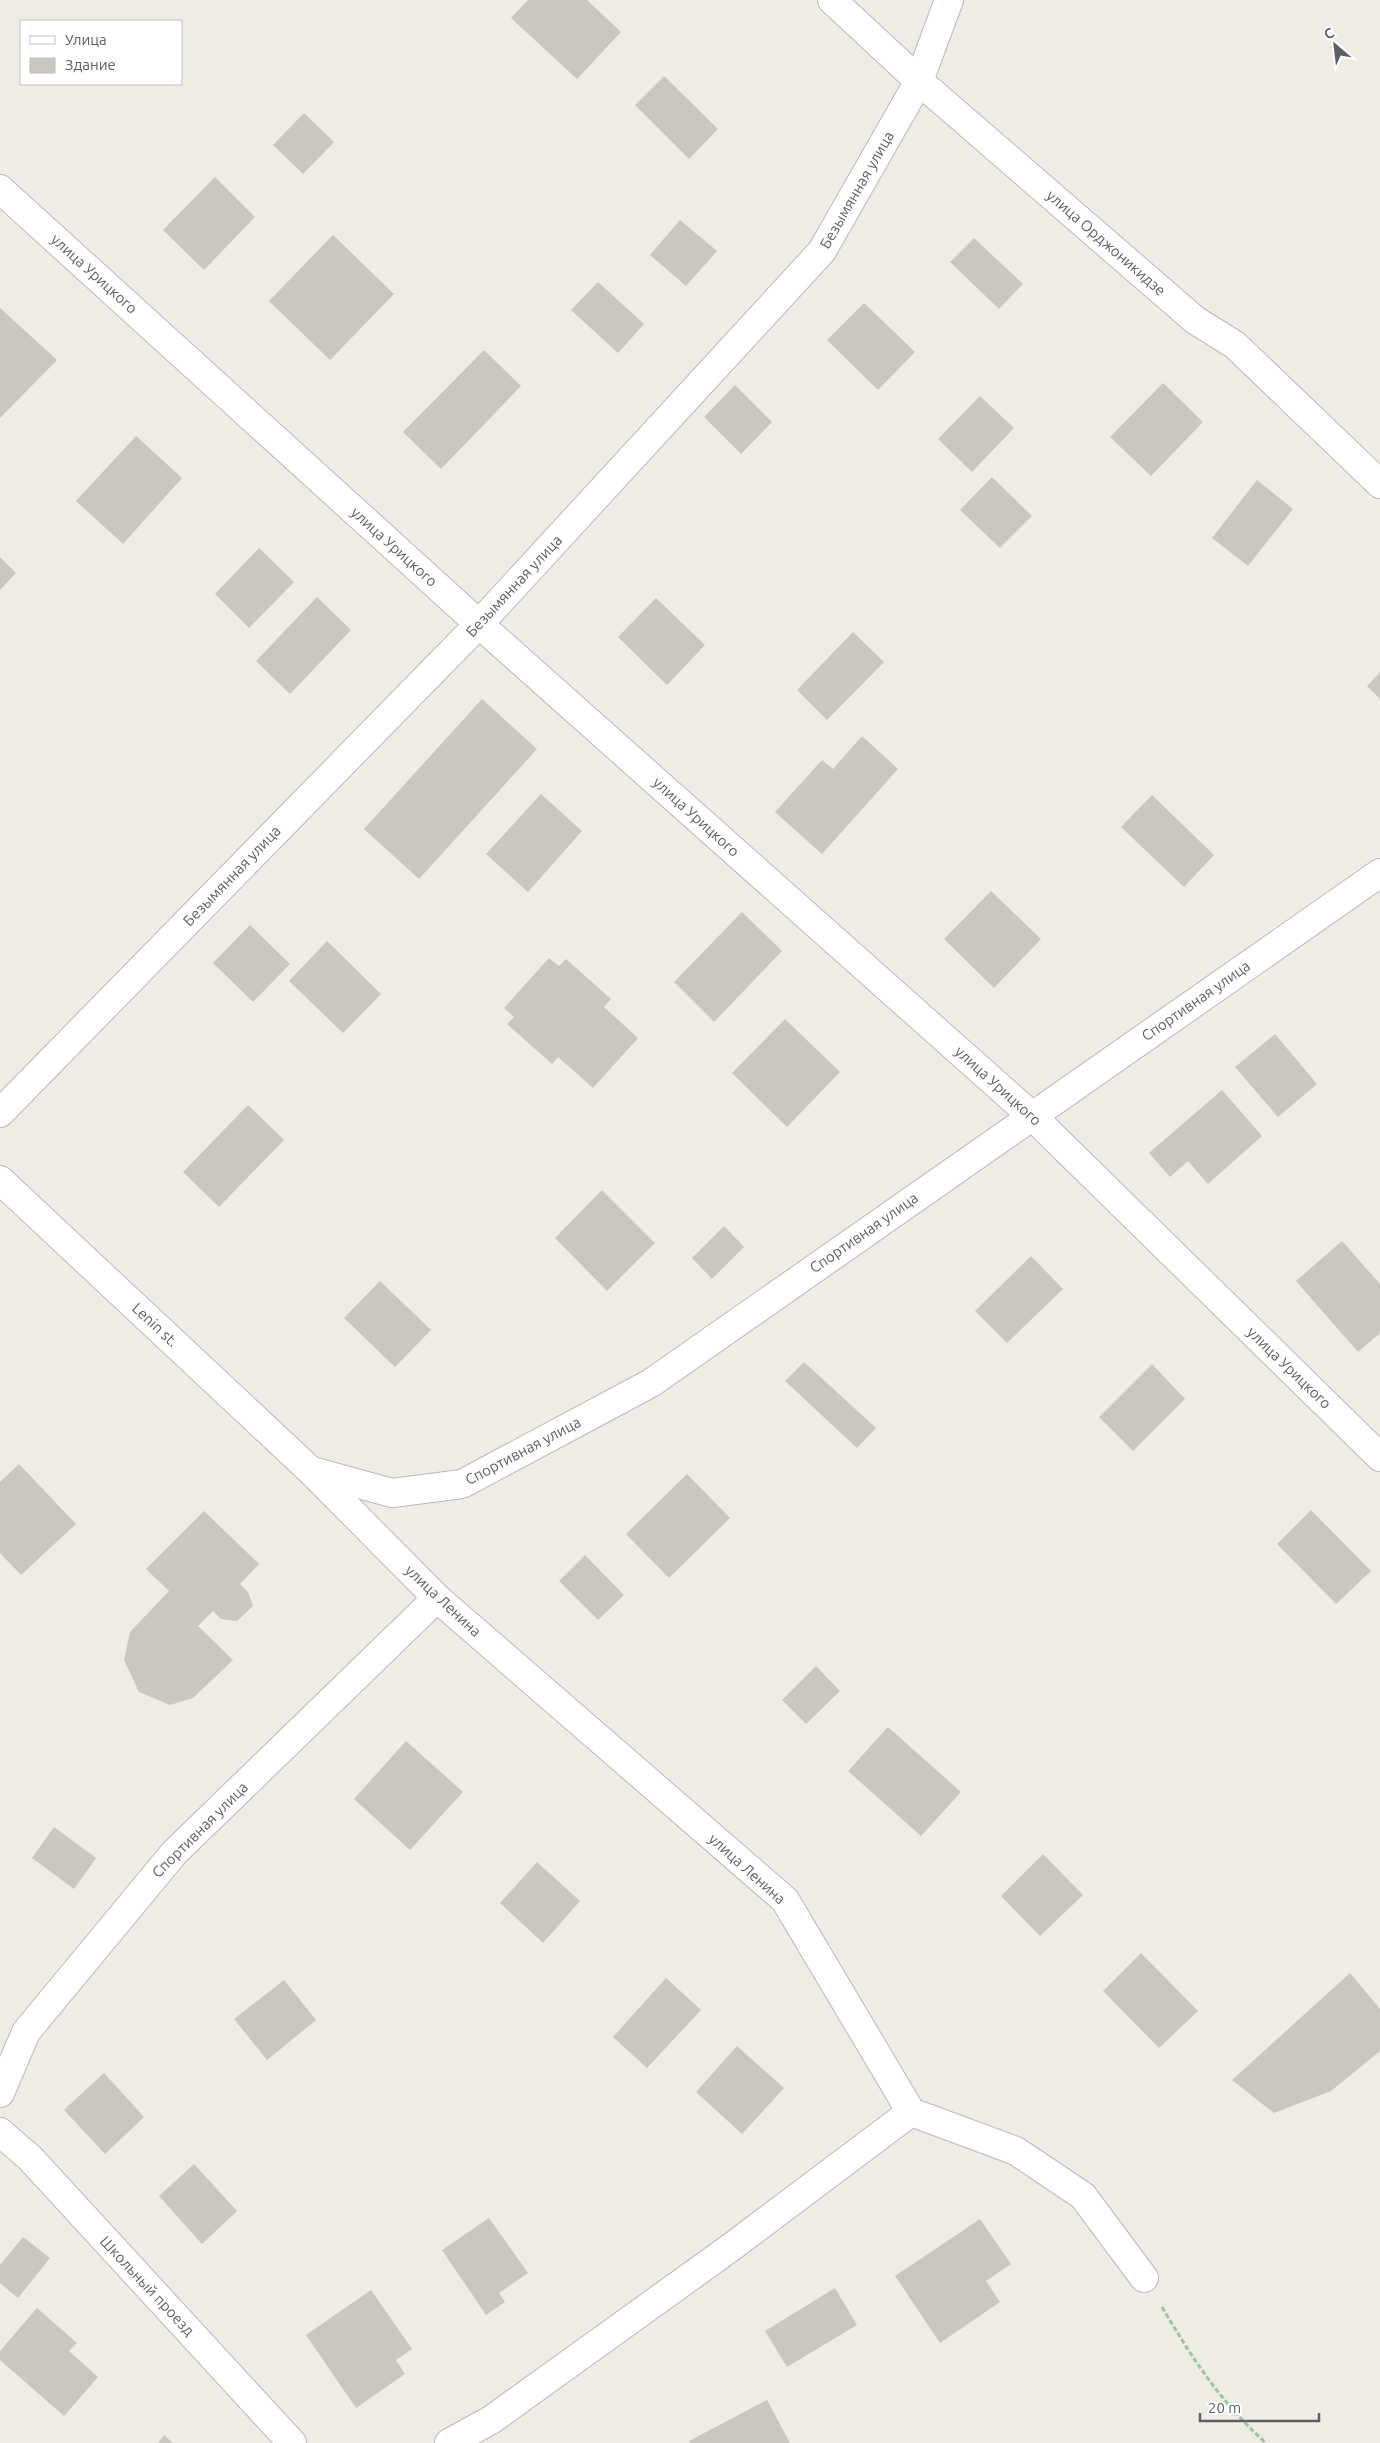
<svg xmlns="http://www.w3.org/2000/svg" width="1380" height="2443" font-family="Ubuntu,sans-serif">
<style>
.building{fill:#cac7c0}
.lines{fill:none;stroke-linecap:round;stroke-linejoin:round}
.minor-casing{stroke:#b6babe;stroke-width:30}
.path{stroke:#96c7a2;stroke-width:3;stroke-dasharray:5 2.5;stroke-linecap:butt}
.minor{stroke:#fff;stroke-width:28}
.labels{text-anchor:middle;stroke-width:5;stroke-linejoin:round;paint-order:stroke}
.street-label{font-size:15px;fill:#5b6065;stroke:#fff}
</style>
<rect width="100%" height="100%" fill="#efece3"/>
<g class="building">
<polygon points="528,0 587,0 621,32 577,79 511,18"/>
<polygon points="664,76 718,129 689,159 635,105"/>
<polygon points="304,113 334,142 303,174 273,145"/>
<polygon points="215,177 255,217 204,270 163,230"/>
<polygon points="680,220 717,251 686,286 650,255"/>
<polygon points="333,235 394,294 330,360 269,301"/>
<polygon points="974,238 1023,284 999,309 950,262"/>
<polygon points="598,282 644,324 618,353 571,310"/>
<polygon points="864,303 915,352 878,390 827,340"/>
<polygon points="0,308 57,360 0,418"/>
<polygon points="484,350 521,386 441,469 403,432"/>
<polygon points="1163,383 1203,422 1151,476 1110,437"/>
<polygon points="735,385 772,422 741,454 704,417"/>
<polygon points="980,396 1014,428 972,472 938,439"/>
<polygon points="136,436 182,478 123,544 76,501"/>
<polygon points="992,477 1032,516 1000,548 960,510"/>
<polygon points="1257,480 1293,509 1248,566 1212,538"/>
<polygon points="259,548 294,582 249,628 215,594"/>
<polygon points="0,557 16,573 0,590"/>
<polygon points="317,597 351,630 290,694 256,661"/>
<polygon points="656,598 705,645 667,685 618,637"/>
<polygon points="853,632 884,662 827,720 797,690"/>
<polygon points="1380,672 1380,699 1367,686"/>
<polygon points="482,699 537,749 419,879 364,829"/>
<polygon points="862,736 898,769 822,854 775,812 822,760 833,769"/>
<polygon points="541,794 582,831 528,892 486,854"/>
<polygon points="1152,795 1214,855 1184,887 1121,827"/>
<polygon points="991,891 1041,939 994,988 944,939"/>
<polygon points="742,912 782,951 714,1022 674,982"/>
<polygon points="250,925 290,964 253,1002 213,963"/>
<polygon points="327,941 381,994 343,1033 289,981"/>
<polygon points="549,958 559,966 566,959 611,999 604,1007 638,1038 593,1088 558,1057 552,1064 507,1024 514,1017 504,1008"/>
<polygon points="785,1019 840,1072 787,1127 732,1073"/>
<polygon points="1275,1034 1317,1084 1278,1117 1235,1067"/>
<polygon points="1222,1090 1262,1136 1208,1184 1188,1161 1170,1177 1149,1153"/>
<polygon points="248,1105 284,1140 219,1207 183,1172"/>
<polygon points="602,1190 655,1243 607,1291 555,1238"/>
<polygon points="724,1226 744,1247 712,1279 692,1258"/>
<polygon points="1342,1241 1380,1284 1380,1333 1358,1352 1296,1281"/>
<polygon points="1031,1256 1063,1289 1007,1343 975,1311"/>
<polygon points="380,1281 431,1330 395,1367 344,1318"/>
<polygon points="804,1362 876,1428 857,1448 785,1381"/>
<polygon points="1152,1364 1185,1399 1133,1451 1099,1417"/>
<polygon points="19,1464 76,1524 21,1575 0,1553 0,1482"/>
<polygon points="687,1474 730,1518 669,1578 626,1534"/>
<polygon points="1311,1510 1371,1571 1336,1604 1277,1544"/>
<polygon points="204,1511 259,1564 240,1584 248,1592 253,1606 237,1621 221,1619 213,1611 198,1626 233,1660 193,1698 170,1705 139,1692 124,1660 130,1632 169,1591 146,1569"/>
<polygon points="585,1555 624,1595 598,1620 559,1581"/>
<polygon points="816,1666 840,1691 806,1724 782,1700"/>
<polygon points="888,1727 961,1792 921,1836 848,1771"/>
<polygon points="406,1741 463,1792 410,1850 354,1799"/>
<polygon points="54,1827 96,1858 74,1889 32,1858"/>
<polygon points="1043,1854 1083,1895 1040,1936 1001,1896"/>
<polygon points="537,1862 580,1901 543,1943 500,1903"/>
<polygon points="1141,1953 1198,2011 1159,2048 1103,1991"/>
<polygon points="1350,1973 1380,2009 1380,2051 1331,2091 1274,2113 1232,2080"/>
<polygon points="666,1978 701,2010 647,2068 613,2037"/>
<polygon points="284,1980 316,2020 267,2060 234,2019"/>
<polygon points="737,2046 784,2088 742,2134 696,2092"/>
<polygon points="104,2073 144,2117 105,2154 64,2110"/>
<polygon points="194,2164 237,2211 202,2244 159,2196"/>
<polygon points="489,2218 528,2273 499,2293 505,2302 486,2315 442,2250"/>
<polygon points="980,2219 1011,2264 986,2281 1000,2302 940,2343 895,2276"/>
<polygon points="23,2237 50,2258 18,2298 0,2283 0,2265"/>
<polygon points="835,2288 857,2325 787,2367 765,2331"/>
<polygon points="371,2290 412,2349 396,2360 405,2374 356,2408 306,2335"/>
<polygon points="37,2308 77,2343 69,2351 98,2377 64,2416 0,2360 0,2351"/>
<polygon points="767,2400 790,2443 690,2443 689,2441"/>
<polygon points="164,2435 173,2443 158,2443"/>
</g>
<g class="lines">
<defs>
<g id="minor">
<polyline points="832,0 919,81 1195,320 1235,345 1380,484"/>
<polyline points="0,189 479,624 1032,1116 1380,1457"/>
<polyline points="0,1113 479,624 822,251 919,81 949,0"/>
<polyline points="0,1180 311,1471 437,1598 785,1900 911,2112 1016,2151 1083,2196 1144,2278"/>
<polyline points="312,1471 392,1493 462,1484 651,1383 1380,873"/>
<polyline points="0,2093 26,2032 174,1853 437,1598"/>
<polyline points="0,2132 30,2158 292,2443"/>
<polyline points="449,2443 491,2420 730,2248 911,2112"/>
</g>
</defs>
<use href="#minor" class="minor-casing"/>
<path class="path" d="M1162 2307C1192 2358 1221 2403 1266 2443"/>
<use href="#minor" class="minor"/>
</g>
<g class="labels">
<g class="street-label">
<text transform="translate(857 190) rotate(-60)" y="5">Безымянная улица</text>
<text transform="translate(1106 243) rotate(41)" y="5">улица Орджоникидзе</text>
<text transform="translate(94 274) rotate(42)" y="5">улица Урицкого</text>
<text transform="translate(394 547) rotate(42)" y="5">улица Урицкого</text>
<text transform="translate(514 586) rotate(-47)" y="5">Безымянная улица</text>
<text transform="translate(696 817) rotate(42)" y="5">улица Урицкого</text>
<text transform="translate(232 876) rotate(-46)" y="5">Безымянная улица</text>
<text transform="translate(1196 1001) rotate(-35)" y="5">Спортивная улица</text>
<text transform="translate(998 1086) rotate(42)" y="5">улица Урицкого</text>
<text transform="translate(864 1233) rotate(-35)" y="5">Спортивная улица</text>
<text transform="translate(155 1325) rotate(43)" y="5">Lenin st.</text>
<text transform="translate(1289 1368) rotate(44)" y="5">улица Урицкого</text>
<text transform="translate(523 1451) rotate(-28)" y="5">Спортивная улица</text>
<text transform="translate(443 1601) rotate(43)" y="5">улица Ленина</text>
<text transform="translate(200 1830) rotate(-45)" y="5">Спортивная улица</text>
<text transform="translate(747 1869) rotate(42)" y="5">улица Ленина</text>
<text transform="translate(147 2286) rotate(47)" y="5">Школьный проезд</text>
</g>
</g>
<rect x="20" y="20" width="162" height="65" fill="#ffffff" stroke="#bdbfc1"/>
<rect x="30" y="36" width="25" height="8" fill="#ffffff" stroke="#bdbfc1"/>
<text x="65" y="45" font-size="15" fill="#5b6065">Улица</text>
<rect x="30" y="58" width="25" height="15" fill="#cac7c0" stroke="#bdbfc1"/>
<text x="65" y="70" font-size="15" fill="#5b6065">Здание</text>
<g transform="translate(1335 45) rotate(332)" stroke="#ffffff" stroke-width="4" paint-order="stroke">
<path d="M0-4L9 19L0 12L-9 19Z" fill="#5b6065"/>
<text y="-8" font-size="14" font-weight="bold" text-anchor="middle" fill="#5b6065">С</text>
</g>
<path d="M1200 2413v8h119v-8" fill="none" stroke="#5b6065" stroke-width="2.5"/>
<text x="1208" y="2413" font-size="15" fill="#5b6065" stroke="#ffffff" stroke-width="4" paint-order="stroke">20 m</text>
</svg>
